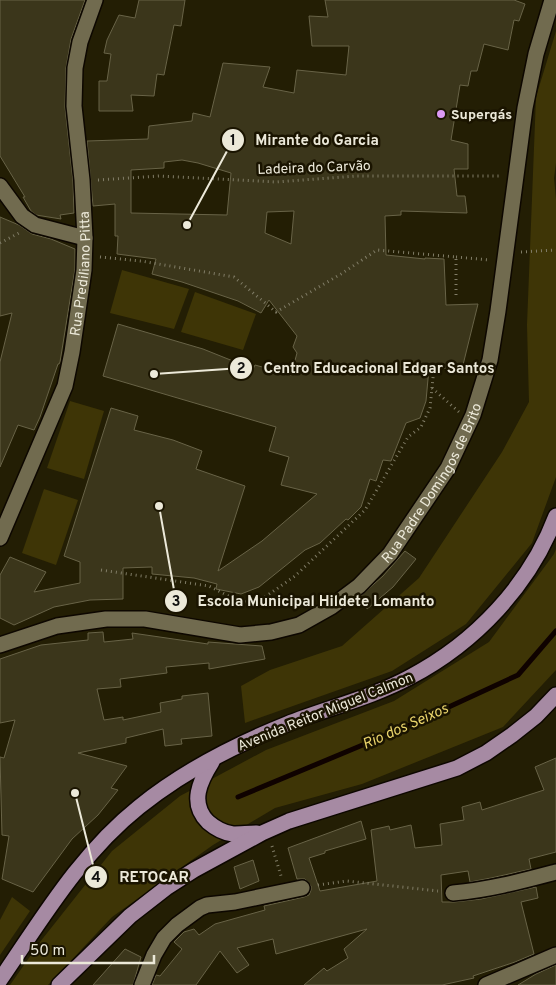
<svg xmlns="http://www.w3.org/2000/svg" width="556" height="985" font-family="Overpass,sans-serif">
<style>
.green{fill:#3e3506}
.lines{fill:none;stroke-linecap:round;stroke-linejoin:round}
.stream{stroke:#0f0200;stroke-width:5}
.building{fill:#3b361b;stroke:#686347;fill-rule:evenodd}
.street-casing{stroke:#0d0700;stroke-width:18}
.secondary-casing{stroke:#0d0700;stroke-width:18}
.primary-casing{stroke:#0d0700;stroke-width:18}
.path{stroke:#817d67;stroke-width:3;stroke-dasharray:1 4;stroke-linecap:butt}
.street{stroke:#716b4f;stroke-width:15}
.secondary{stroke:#716b4f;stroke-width:15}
.primary{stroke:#a68aa3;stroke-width:15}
.poi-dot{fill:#dc99f5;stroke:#1a1400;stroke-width:2}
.labels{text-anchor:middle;stroke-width:5;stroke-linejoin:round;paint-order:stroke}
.poi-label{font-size:14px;font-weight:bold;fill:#ece9d9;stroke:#1a1400;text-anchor:start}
.street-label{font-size:14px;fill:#ece9d9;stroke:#1a1400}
.water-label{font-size:15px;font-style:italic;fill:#ebd56b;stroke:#1a1400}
.leader{fill:none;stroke:#ece9d9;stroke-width:2}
.callout-dot{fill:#ece9d9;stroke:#1a1400;stroke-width:2}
.mark-label{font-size:15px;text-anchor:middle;font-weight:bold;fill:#111}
.callout-label{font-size:15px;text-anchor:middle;font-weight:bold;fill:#ece9d9;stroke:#1a1400;stroke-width:5;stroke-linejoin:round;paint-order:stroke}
</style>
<rect width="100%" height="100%" fill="#231e04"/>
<g class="green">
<polygon points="556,31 556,163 554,178 556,199 556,477 532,543 466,624 392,671 245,723 241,686 270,670 342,646 419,578 502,452 529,402 527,325 536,97"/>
<polygon points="122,270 189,289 174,329 110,313"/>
<polygon points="195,292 256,314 243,350 181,332"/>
<polygon points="70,401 104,411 84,479 47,468"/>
<polygon points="44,489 78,500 56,565 22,553"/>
<polygon points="556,549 556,670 503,727 362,784 275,808 213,845 112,917 48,985 10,985 40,942 112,851 180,796 266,750 394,701 489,642 554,554"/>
<polygon points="12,897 30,911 0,955 0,920"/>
</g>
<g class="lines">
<polyline class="stream" points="238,797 401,729 518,675 556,631"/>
</g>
<g class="building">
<polygon points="0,0 85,0 71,39 66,68 65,107 73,181 74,213 60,215 61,219 36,215 31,211 23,197 25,197 0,156"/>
<polygon points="139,0 185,0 181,26 174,25 164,75 157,74 154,96 131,95 133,111 99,111 99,81 107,81 111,54 104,53 107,40 119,15 135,18"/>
<path d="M325 0H514L525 4 519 21 514 20 508 50 484 44 477 71H471L468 86 460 85 451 140 468 144V169H454L457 196H465L467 213 401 211V215L385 216 386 255 425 259V258L444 259 446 305 478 304 462 369 429 368 426 401 420 418 406 423 391 461 383 460 376 481 370 479 361 507 348 520 346 519 320 543 305 550 259 587 241 594 216 589 217 584 194 578 152 574V567L123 568V599L90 600 54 607 14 625 0 618V575L10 557 46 572 34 592 80 583V562L64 556 111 408 138 416 134 430 173 440 202 451 196 469 245 486 218 571 262 541 317 494 281 485 289 457 269 451 276 427 103 376 118 324 203 349 253 369 255 365 291 375 297 353 293 347 297 336 269 300 261 313 238 301 182 282 152 274 156 259 117 254 118 236H115V204L93 206 87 141 148 139 149 126 192 121 193 113 210 117 223 63 270 67 263 87 294 93 297 70 346 75 349 46H312L309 16 328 17ZM182 160 198 163 231 173 227 215 131 213V170L164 168V162ZM294 211 291 244 265 233 267 212Z"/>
<polygon points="0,217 19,225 32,234 51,239 75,249 75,269 60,362 59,364 58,364 40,417 34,430 18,425 0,467 0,362 12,313 0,316"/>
<polygon points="405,551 416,559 393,587 367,609 357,599 383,576"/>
<polygon points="103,632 104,642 133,639 132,633 208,644 208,642 262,646 265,659 209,669 209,663 166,667 167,673 120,679 121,687 97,689 104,720 123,717 123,720 161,712 160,703 182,699 182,696 208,693 212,736 181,739 182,744 165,746 163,729 126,738 126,743 78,753 127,766 111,788 118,790 98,815 72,839 33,892 2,879 9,836 2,835 0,757 4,758 15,720 0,723 0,659 41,645 88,640 88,633"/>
<polygon points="556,758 556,852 529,859 531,869 491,878 470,882 468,871 441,875 442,902 454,902 481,899 536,887 538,898 521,902 534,954 515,962 473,976 474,978 442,985 304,985 324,968 327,971 348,958 344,949 367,929 276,954 273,939 237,948 249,965 237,973 220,951 196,985 152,985 156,975 160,976 182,949 174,942 184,932 194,929 199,935 215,924 265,910 264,906 304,897 309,895 311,890 311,886 305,879 297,879 288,848 361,821 366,839 325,851 325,853 309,858 320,891 377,881 371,830 389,826 390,830 411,825 415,848 442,845 440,824 464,820 462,807 480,802 482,810 544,790 535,767"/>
<polygon points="253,860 259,881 240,889 234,867"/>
<polygon points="125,949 141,957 133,985 93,985"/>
<polygon points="556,965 556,985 518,985 536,974"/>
</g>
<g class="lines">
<defs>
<g id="street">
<polyline points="0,186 22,216 35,225 85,238"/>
<path id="s1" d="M0 538 65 386 72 352 84 270 85 238 82 180 74 106 75 68 80 42 95 0"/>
<path d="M453 893C489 890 522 881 556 872"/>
<polyline points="142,985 154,955 164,938 177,925 200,908 207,905 235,902 302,888"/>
<polyline points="486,985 556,955"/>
</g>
<g id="secondary">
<path id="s2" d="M0 645 57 626 106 619H145L240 635 271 632 299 625 331 607 359 586 390 554 448 468 473 415 490 360 498 311 525 108 536 54 552 0"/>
</g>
<g id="primary">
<path d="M212 762C200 781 189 803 208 822 215 828 224 833 233 834 241 834 249 833 257 833"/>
<path d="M0 980C42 919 80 854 139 807 181 773 237 744 287 724 327 708 371 698 410 677 475 643 530 585 556 516"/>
<polyline points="59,985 130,916 166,888 194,870 262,833 289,821 457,768 486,753 512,735 536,716 556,695"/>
</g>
</defs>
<use href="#street" class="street-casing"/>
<use href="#secondary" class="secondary-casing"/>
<use href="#primary" class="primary-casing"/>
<g class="path">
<polyline points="98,180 159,176 276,182 356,176 501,176"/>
<polyline points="0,243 19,233"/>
<polyline points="521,252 556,250"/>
<polyline points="100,257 141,261 234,277 276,312 341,274 377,250 456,257 456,295"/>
<polyline points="456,257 490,260"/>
<polyline points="432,388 459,412"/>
<polyline points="101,570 209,586 242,603 265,597 295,576 365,510 408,437 421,427 430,408 434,368"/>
<polyline points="272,846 281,876"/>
<polyline points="318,885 347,881 438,891"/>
</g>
<use href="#street" class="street"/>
<use href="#secondary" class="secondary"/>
<use href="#primary" class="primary"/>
</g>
<circle class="poi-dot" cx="441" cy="114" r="5"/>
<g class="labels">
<g class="poi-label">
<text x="451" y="119">Supergás</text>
</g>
<g class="street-label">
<text transform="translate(314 167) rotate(-2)" y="5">Ladeira do Carvão</text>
<text dy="5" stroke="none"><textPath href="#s1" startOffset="279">Rua Prediliano Pitta</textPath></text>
<text dy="5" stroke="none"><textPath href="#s2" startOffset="504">Rua Padre Domingos de Brito</textPath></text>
<text transform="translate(325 711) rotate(-22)" y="5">Avenida Reitor Miguel Calmon</text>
</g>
<g class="water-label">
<text transform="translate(405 726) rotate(-24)" y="5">Rio dos Seixos</text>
</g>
</g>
<path class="leader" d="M187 225L233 140M154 374L241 368M159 506L176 601M75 793L96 877"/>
<g class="callout-dot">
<circle cx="187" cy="225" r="5"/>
<circle cx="154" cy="374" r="5"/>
<circle cx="159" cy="506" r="5"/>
<circle cx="75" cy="793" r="5"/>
<circle cx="233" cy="140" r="12"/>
<circle cx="241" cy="368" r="12"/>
<circle cx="176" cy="601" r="12"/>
<circle cx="96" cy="877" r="12"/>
</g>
<g class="mark-label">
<text x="233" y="145">1</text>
<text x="241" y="373">2</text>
<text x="176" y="606">3</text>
<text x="96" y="882">4</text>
</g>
<g class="callout-label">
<text x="317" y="145">Mirante do Garcia</text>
<text x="379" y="373">Centro Educacional Edgar Santos</text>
<text x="316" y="606">Escola Municipal Hildete Lomanto</text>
<text x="154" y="882">RETOCAR</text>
</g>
<path d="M22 955v8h132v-8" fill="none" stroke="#ece9d9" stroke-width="2.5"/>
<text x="30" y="955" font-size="15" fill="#ece9d9" stroke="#1a1400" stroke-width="4" paint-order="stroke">50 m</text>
</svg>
